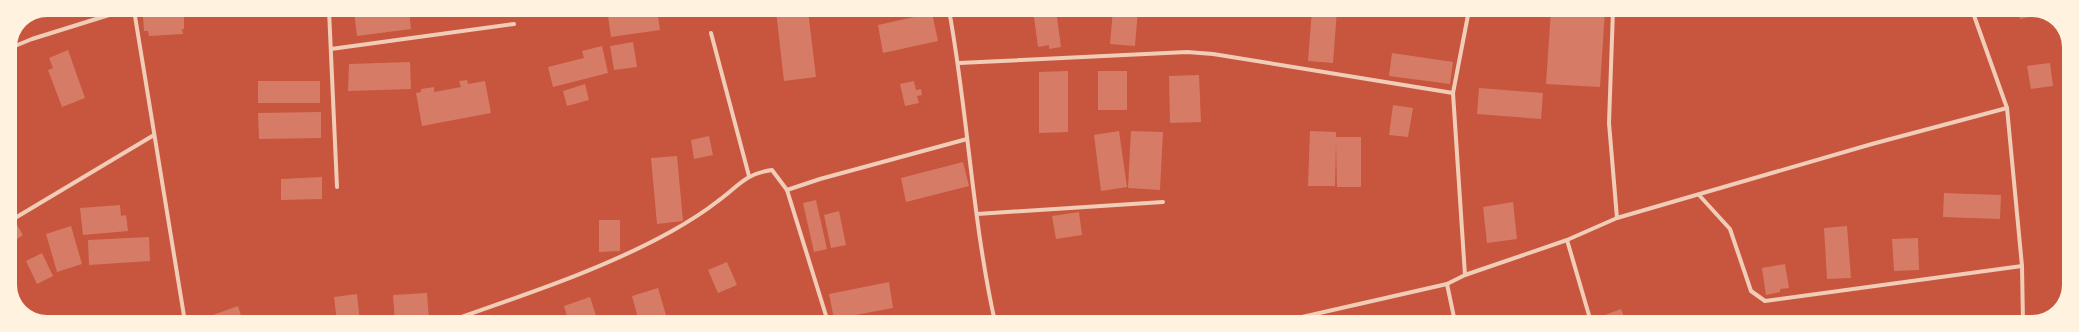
<svg xmlns="http://www.w3.org/2000/svg" width="2079" height="332" font-family="Lora,serif">
<style>
.building{fill:#d67c66}
.lines{fill:none;stroke-linecap:round;stroke-linejoin:round}
.minor{stroke:#f1ccb7;stroke-width:4}
</style>
<rect width="100%" height="100%" fill="#c8553d"/>
<g class="building">
<polygon points="147,10 181,10 181,15 184,14 184,29 182,29 183,34 149,36 148,31 144,31 143,17 147,17"/>
<polygon points="372,10 409,10 411,29 357,36 354,12"/>
<polygon points="649,10 657,10 660,30 611,37 608,16"/>
<polygon points="808,10 816,77 784,81 776,11"/>
<polygon points="838,10 863,10 863,12 840,17"/>
<polygon points="1033,10 1056,10 1061,47 1049,49 1049,45 1038,47"/>
<polygon points="1113,10 1138,10 1135,46 1110,44"/>
<polygon points="1312,10 1337,10 1333,63 1308,61"/>
<polygon points="1551,10 1605,10 1600,87 1546,84"/>
<polygon points="2018,10 2037,10 2044,14 2020,19"/>
<polygon points="932,13 938,41 883,53 878,25"/>
<polygon points="633,42 637,67 614,70 610,46"/>
<polygon points="602,46 608,73 553,87 548,67 584,58 582,51"/>
<polygon points="68,50 85,98 62,107 48,70 53,68 49,58"/>
<polygon points="1392,53 1453,62 1450,84 1389,76"/>
<polygon points="410,62 411,89 348,91 349,64"/>
<polygon points="2050,63 2053,86 2031,89 2027,66"/>
<polygon points="1068,71 1068,132 1039,133 1039,72"/>
<rect x="1098" y="71" width="29" height="39"/>
<polygon points="1199,75 1201,122 1170,123 1169,76"/>
<polygon points="467,80 468,84 485,81 491,113 422,126 416,93 421,92 421,89 434,87 434,92 461,87 459,81"/>
<rect x="258" y="81" width="62" height="22"/>
<polygon points="914,81 916,90 921,89 922,95 917,96 919,103 905,106 900,84"/>
<polygon points="585,84 589,100 567,106 563,91"/>
<polygon points="1479,88 1543,93 1541,119 1477,114"/>
<polygon points="1393,105 1413,108 1408,137 1389,135"/>
<polygon points="321,112 321,138 259,139 258,113"/>
<polygon points="1119,131 1127,187 1101,191 1094,135"/>
<polygon points="1131,131 1163,132 1160,190 1128,188"/>
<polygon points="1310,131 1336,132 1336,137 1361,137 1361,187 1337,187 1336,142 1335,186 1308,186"/>
<polygon points="709,136 713,155 694,159 691,140"/>
<polygon points="677,156 683,221 657,224 651,158"/>
<polygon points="963,162 969,186 906,202 901,178"/>
<polygon points="322,177 322,199 281,200 281,179"/>
<polygon points="10,183 16,198 12,200 14,204 10,205"/>
<polygon points="1944,193 2001,195 2000,219 1943,217"/>
<polygon points="816,200 827,249 814,252 803,203"/>
<polygon points="1513,202 1517,239 1487,243 1483,207"/>
<polygon points="120,205 121,216 126,215 128,231 83,235 80,208"/>
<polygon points="839,211 846,245 831,248 824,215"/>
<polygon points="1079,212 1082,235 1056,239 1052,216"/>
<polygon points="599,220 620,220 620,251 599,252"/>
<polygon points="17,225 23,235 14,241 10,230"/>
<polygon points="71,226 82,264 57,272 46,234"/>
<polygon points="1847,226 1851,278 1827,279 1824,228"/>
<polygon points="149,237 150,261 89,265 88,240"/>
<polygon points="1918,238 1919,270 1894,271 1892,239"/>
<polygon points="42,253 53,276 37,284 26,261"/>
<polygon points="727,262 737,285 718,293 708,270"/>
<polygon points="1785,264 1789,288 1780,289 1780,292 1766,295 1762,268"/>
<polygon points="889,282 893,308 834,319 829,294"/>
<polygon points="658,288 668,322 639,322 632,296"/>
<polygon points="427,293 429,320 395,322 393,295"/>
<polygon points="357,294 360,322 337,322 334,297"/>
<polygon points="590,297 598,322 569,322 564,306"/>
<polygon points="238,306 243,322 212,322 210,316"/>
<polygon points="1621,309 1626,322 1608,322 1605,315"/>
</g>
<g class="lines">
<g class="minor">
<polyline points="134,10 185,322"/>
<polyline points="329,10 337,187"/>
<path d="M949 10C968 113 972 219 995 322"/>
<polyline points="1613,10 1609,123 1617,218"/>
<polyline points="1972,10 2007,108 2022,266 2023,322"/>
<polyline points="711,33 749,176"/>
<polyline points="10,48 32,39 125,10"/>
<polyline points="331,49 514,24"/>
<polyline points="959,63 1187,52 1213,54 1453,93"/>
<polyline points="787,190 828,322"/>
<polyline points="1699,195 1730,229 1751,291 1765,301 2022,266"/>
<polyline points="977,214 1163,202"/>
<polyline points="10,221 154,135"/>
<polyline points="1567,240 1591,322"/>
<polyline points="1465,275 1453,93 1469,10"/>
<polyline points="1447,284 1455,322"/>
<path d="M447 322C523 295 602 270 672 231 688 222 704 212 718 201 739 186 744 174 772 170L787 190 820 179 967 139"/>
<polyline points="1280,322 1447,284 1465,275 1567,240 1617,218 1872,144 2007,108"/>
</g>
</g>
<path d="M0 0H2079V332H0ZM47 17H2032A30 30 0 0 1 2062 47V285A30 30 0 0 1 2032 315H47A30 30 0 0 1 17 285V47A30 30 0 0 1 47 17Z" fill="#fff3e0" fill-rule="evenodd"/>
</svg>
